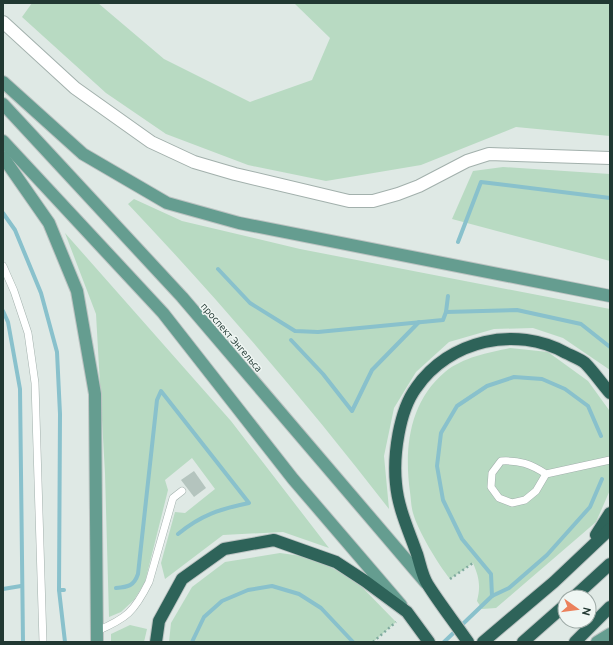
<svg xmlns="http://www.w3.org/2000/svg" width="613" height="645" font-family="Ubuntu,sans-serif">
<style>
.green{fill:#b8dac2}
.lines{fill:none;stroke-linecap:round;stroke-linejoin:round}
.stream{stroke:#89c1cc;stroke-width:4}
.building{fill:#b4c4be}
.lane-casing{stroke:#a2b0ac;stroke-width:8}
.street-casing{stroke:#a2b0ac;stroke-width:14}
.primary-casing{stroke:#bcc3c2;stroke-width:14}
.highway-casing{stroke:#bcc3c2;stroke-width:14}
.path{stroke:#81ab9f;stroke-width:2.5;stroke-dasharray:2 3;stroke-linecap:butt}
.lane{stroke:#fff;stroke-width:7}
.street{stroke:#fff;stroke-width:12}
.primary{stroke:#659d90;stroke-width:12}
.highway{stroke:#2e6359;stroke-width:12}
.labels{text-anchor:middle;stroke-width:3;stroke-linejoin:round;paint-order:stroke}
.street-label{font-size:10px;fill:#213832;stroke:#eff6f3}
</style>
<rect width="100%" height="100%" fill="#dfe9e5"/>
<g class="green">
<polygon points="32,3 98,3 164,59 250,102 312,80 330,38 294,3 610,3 610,136 516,127 421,165 326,181 248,165 166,134 106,93 22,17"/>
<polygon points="503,167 610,174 610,261 452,219 473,171"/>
<path d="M134 199 182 221 300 249 610 309V370L563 338 533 328 494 329 449 342 416 372 394 408 384 456 389 509C307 403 220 301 128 204Z"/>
<polygon points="65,233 231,421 329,548 283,532 223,535 165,579 161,563 175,512 185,513 215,489 192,458 165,480 168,490 145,582 134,600 121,612 109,617 105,473 96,314"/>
<path d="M510 348 548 352 588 381 609 410 610 490 596 522 496 608 482 609 477 601C481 586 479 577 473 563L450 579C438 564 418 531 413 513 411 506 411 499 410 492 404 449 409 402 445 372 463 357 488 353 510 348Z"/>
<polygon points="280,553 316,558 359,584 396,622 373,642 169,642 171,623 192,587 225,562"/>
<polygon points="130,625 147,629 144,642 111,642 111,634"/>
</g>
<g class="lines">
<g class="stream">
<polyline points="3,213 15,230 41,293 57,352 60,414 59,590"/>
<polyline points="458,242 481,182 610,198"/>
<polyline points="218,269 250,303 295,331 318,332 443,320 446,312 517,310 581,324 610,347"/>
<polyline points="3,311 8,322 20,389 23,642"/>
<polyline points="446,312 448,296"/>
<polyline points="291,340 323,374 352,411 372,370 419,322"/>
<path d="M116 588C128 587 134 586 138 574L157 400 161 391 249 503C220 509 201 515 178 534"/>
<polyline points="3,589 21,586"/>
<polyline points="64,590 59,590 65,642"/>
<polyline points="492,596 491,574 462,539 443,500 437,466 441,433 457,406 487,386 514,377 542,379 565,389 588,406 601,436"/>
<polyline points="192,642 204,617 222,601 248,590 272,586 299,594 321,608 353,642"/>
<polyline points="444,642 492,596 509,588 547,555 590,507 602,479"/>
</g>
</g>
<polygon class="building" points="194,471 206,488 194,497 181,480"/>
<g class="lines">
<defs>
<g id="lane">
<polyline points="3,266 14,291 28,333 35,383 43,642"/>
<path d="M546 474 536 491 525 500 512 503 499 498 491 487 492 473 501 461C519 460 531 464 546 474L610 460"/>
<path d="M97 631C127 618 134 612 149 582L173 498 182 491"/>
</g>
<polyline id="street" points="3,22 75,88 151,142 194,162 235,174 349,201 373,201 398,194 419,186 467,161 489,154 610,158"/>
<g id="primary">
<polyline points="3,82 83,154 167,203 239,223 610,296"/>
<polyline points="3,104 182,297 426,583"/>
<polyline points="3,141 163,313 293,479 401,605"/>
<polyline points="3,157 49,223 77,291 95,394 97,642"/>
<polyline points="597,642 610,634"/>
</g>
<g id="highway">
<polyline points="596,535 610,513"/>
<polyline points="574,597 610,564"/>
<polyline points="156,642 159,621 182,579 224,549 274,540 336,562 365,581 407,612 429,642"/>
<path d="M468 642C455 623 440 604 428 585 422 576 420 563 417 554 409 531 398 508 396 484 393 456 399 411 416 388 449 340 516 325 566 353 572 356 580 359 585 363 594 372 602 384 610 393"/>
<polyline points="483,642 554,582 610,529"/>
<polyline points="523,642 565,605"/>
<polyline points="575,642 610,607"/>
</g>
</defs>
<use href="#lane" class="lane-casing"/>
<use href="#street" class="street-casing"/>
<use href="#primary" class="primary-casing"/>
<use href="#highway" class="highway-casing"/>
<g class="path">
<polyline points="450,579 473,563"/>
<polyline points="373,642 396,622"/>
</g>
<use href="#lane" class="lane"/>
<use href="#street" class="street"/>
<use href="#primary" class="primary"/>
<use href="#highway" class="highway"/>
</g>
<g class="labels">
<g class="street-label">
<text transform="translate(232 337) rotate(49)" y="4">проспект Энгельса</text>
</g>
</g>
<rect width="613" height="645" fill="none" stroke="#213832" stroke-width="8"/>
<g transform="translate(577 609) rotate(104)"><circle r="19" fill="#eff6f3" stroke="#9daaa6"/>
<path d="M0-3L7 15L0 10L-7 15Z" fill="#eb815c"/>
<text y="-6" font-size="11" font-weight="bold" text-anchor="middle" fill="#213832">N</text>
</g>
</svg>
